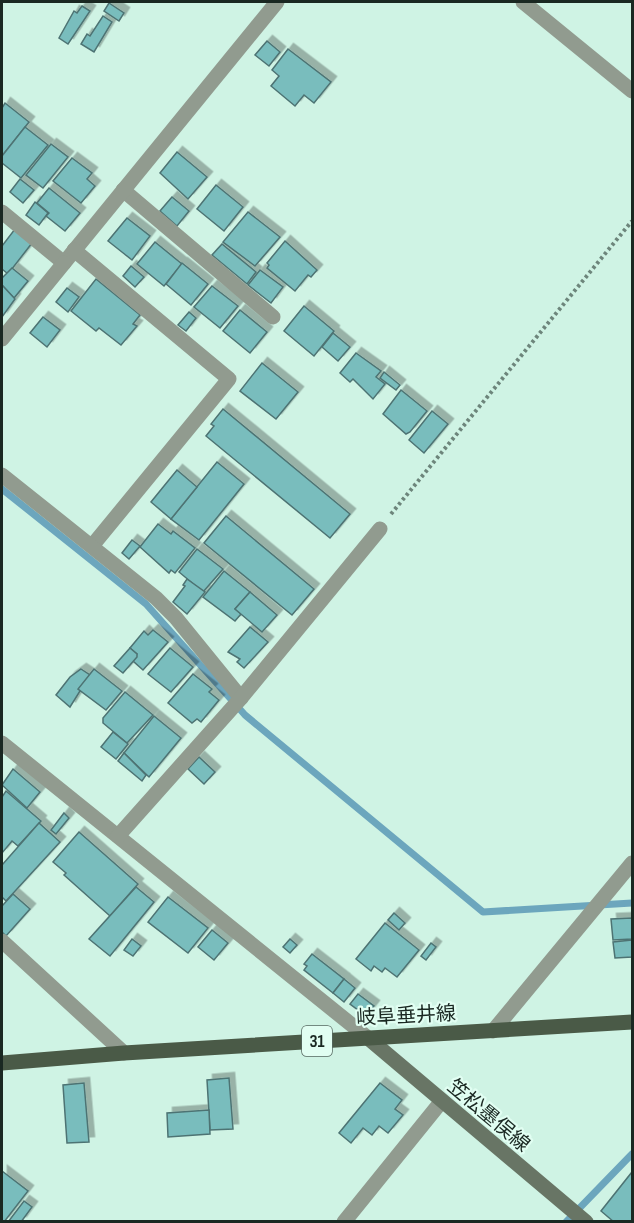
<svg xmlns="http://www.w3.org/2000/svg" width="634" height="1223" font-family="'Sofia Sans Condensed','Noto Sans JP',sans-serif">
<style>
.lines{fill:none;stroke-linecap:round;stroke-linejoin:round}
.stream{stroke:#6ca6bd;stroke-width:7}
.building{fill:#79bdbd;stroke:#4d7373;stroke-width:1.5;filter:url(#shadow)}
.path{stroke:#6d857b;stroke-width:4;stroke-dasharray:3 3;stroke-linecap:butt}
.minor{stroke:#919b8f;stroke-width:15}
.secondary{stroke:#687565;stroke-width:15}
.primary{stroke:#4a5a47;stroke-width:15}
.labels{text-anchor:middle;stroke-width:4.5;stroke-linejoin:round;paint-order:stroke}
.shield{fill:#e1fef2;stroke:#566860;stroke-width:1.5}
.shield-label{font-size:18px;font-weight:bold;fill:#1a2822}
.street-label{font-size:20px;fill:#1a2822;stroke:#e1fef2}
</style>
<defs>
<filter id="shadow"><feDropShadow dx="5.5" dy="-5.5" stdDeviation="0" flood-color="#0004"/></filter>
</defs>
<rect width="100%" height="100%" fill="#cff3e4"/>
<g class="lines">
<g class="stream">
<polyline points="2,489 146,604 245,715 483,912 632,903"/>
<polyline points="566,1222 632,1154"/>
</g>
</g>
<g class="building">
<polygon points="109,3 124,13 119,21 104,11"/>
<polygon points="82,6 90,11 68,44 59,38 74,11 77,13"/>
<polygon points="103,16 112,22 94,52 81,44 87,34 90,36"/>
<polygon points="267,41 280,52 269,66 255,55"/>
<polygon points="288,49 331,82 314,103 304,95 295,106 271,86 279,76 272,70"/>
<polygon points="5,103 29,122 2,156 2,108"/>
<polygon points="25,127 48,145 21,178 2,163 2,156"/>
<polygon points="51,144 68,157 43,188 26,175"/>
<polygon points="177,152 207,177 188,199 160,173"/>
<polygon points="72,158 92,173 87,179 95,186 81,203 53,181"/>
<polygon points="20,179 34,190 23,203 10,192"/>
<polygon points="216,185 243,207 224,231 197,209"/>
<polygon points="49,188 80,213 65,231 46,216 49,213 37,203"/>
<polygon points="172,197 189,211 177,226 160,211"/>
<polygon points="35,202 48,213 39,225 26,215"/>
<polygon points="248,212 280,237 255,266 223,242"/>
<polygon points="127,218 150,236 132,260 108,241"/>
<polygon points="15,229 32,243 8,274 2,269 2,246"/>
<polygon points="285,241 317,270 311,277 308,275 295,291 267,268 269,265 267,263"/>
<polygon points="155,242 182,264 164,286 137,264"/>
<polygon points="222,244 256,272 247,284 212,255"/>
<polygon points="182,263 208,284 191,305 166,284"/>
<polygon points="131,266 144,277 135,287 123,276"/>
<polygon points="12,268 28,281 14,298 2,285 2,278"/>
<polygon points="260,270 283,287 271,303 248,285"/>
<polygon points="96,279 140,315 133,324 137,326 121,345 99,328 96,331 71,311"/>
<polygon points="2,285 15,299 2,317"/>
<polygon points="212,286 238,306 220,328 194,307"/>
<polygon points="67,288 79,297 68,312 56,302"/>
<polygon points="304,306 334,331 314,356 284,331"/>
<polygon points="240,310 267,332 250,353 223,331"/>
<polygon points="189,312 196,318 186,331 178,325"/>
<polygon points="43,317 60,330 47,347 30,333"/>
<polygon points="333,333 350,347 338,361 322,347"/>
<polygon points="356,353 381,371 376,377 385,384 373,399 353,379 350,382 340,373"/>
<polygon points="262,363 298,392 276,419 240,391"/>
<polygon points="384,372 400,385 396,390 380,378"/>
<polygon points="401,390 427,411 410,432 406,434 383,414"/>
<polygon points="223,409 350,514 330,538 206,436 214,426 211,424"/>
<polygon points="432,411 448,424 424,453 409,440"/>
<polygon points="217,462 244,484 199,540 171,519"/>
<polygon points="177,470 197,487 171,519 151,502"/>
<polygon points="226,516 314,589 292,615 204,543"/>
<polygon points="158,524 171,534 173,531 195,548 175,573 171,570 169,573 140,547"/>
<polygon points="132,540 140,546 129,559 122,553"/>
<polygon points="197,549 223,569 203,592 179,572"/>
<polygon points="224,571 250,592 235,609 241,614 235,621 203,597"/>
<polygon points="187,579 205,592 187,614 173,602 185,586 183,585"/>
<polygon points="250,592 277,615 262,632 235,609"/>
<polygon points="250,627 268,642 244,668 237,662 240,659 228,652"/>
<polygon points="153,630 168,642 143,670 133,661 137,654 130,648 144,631 148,635"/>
<polygon points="130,648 137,654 137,657 123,673 114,666"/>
<polygon points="170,648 193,667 171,692 148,674"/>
<polygon points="81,669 90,675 70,707 56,695 70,677"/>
<polygon points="94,669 122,691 106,710 78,689"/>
<polygon points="193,674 212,689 209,692 219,700 201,722 197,719 192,723 168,703"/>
<polygon points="125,692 153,715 127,743 103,723 103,718"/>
<polygon points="154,716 181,738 149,777 124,753"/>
<polygon points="113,732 128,744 116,759 101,747"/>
<polygon points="124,753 146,775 142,781 118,761"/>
<polygon points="199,757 215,772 204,784 188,769"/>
<polygon points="13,769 40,792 27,808 2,785"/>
<polygon points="6,791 41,821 18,846 12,841 2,853 2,797"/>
<polygon points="64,813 69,818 56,834 51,830"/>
<polygon points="39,823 60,842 6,901 2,897 2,865"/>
<polygon points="79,832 138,884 110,916 64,875 66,873 53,862"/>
<polygon points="136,887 154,902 110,956 89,939"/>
<polygon points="13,894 30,909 6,936 2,932 2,906"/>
<polygon points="168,897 208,928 188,953 148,922"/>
<polygon points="394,913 405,923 399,930 388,920"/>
<polygon points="632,918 632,939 613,940 611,919"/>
<polygon points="385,923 419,950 397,977 385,968 382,972 374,966 371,971 356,959"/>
<polygon points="212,930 228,943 214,960 198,947"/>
<polygon points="132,939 141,946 133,956 124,950"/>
<polygon points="290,939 297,945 290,953 283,947"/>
<polygon points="632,940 632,957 615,958 613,942"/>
<polygon points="431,943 436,947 426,960 421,956"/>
<polygon points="312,954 344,979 333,993 304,970 307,966 304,964"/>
<polygon points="344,979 355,988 344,1002 333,993"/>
<polygon points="358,994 374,1006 366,1016 350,1004"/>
<polygon points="229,1078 233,1129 210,1130 207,1080"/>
<polygon points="84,1083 89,1142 67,1143 63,1085"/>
<polygon points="380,1083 402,1100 395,1109 403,1115 388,1133 379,1126 372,1135 363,1128 351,1143 339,1133"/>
<polygon points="209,1110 210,1134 168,1137 167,1113"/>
<polygon points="2,1171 28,1191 4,1222 2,1222"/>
<polygon points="632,1172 632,1222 614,1222 601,1211"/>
<polygon points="24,1201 32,1207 21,1222 8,1222"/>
</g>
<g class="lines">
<polyline class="path" points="391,514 632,221"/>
<g class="minor">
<polyline points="523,2 632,91"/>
<polyline points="123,190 273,317"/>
<polyline points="2,212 64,263 277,2"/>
<polyline points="74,250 229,379 92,546"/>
<polyline points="2,339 64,263"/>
<polyline points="2,475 156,598 176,618 241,698"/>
<polyline points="2,743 368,1038"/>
<polyline points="118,836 241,698 380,529"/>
<polyline points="2,941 124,1053"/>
<polyline points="493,1031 632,863"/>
<polyline points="344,1222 441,1102"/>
</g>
<polyline class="secondary" points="368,1038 586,1222"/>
<polyline class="primary" points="2,1063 124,1053 632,1022"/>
</g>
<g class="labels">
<rect class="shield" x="302" y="1026" width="30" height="30" rx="4.5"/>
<g class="shield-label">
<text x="317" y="1047">31</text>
</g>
<g class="street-label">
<text transform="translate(406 1015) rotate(-3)" y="7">岐阜垂井線</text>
<text transform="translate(489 1115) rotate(40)" y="7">笠松墨俣線</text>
</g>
</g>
<rect width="634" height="1223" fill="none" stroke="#1a2822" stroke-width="6"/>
</svg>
